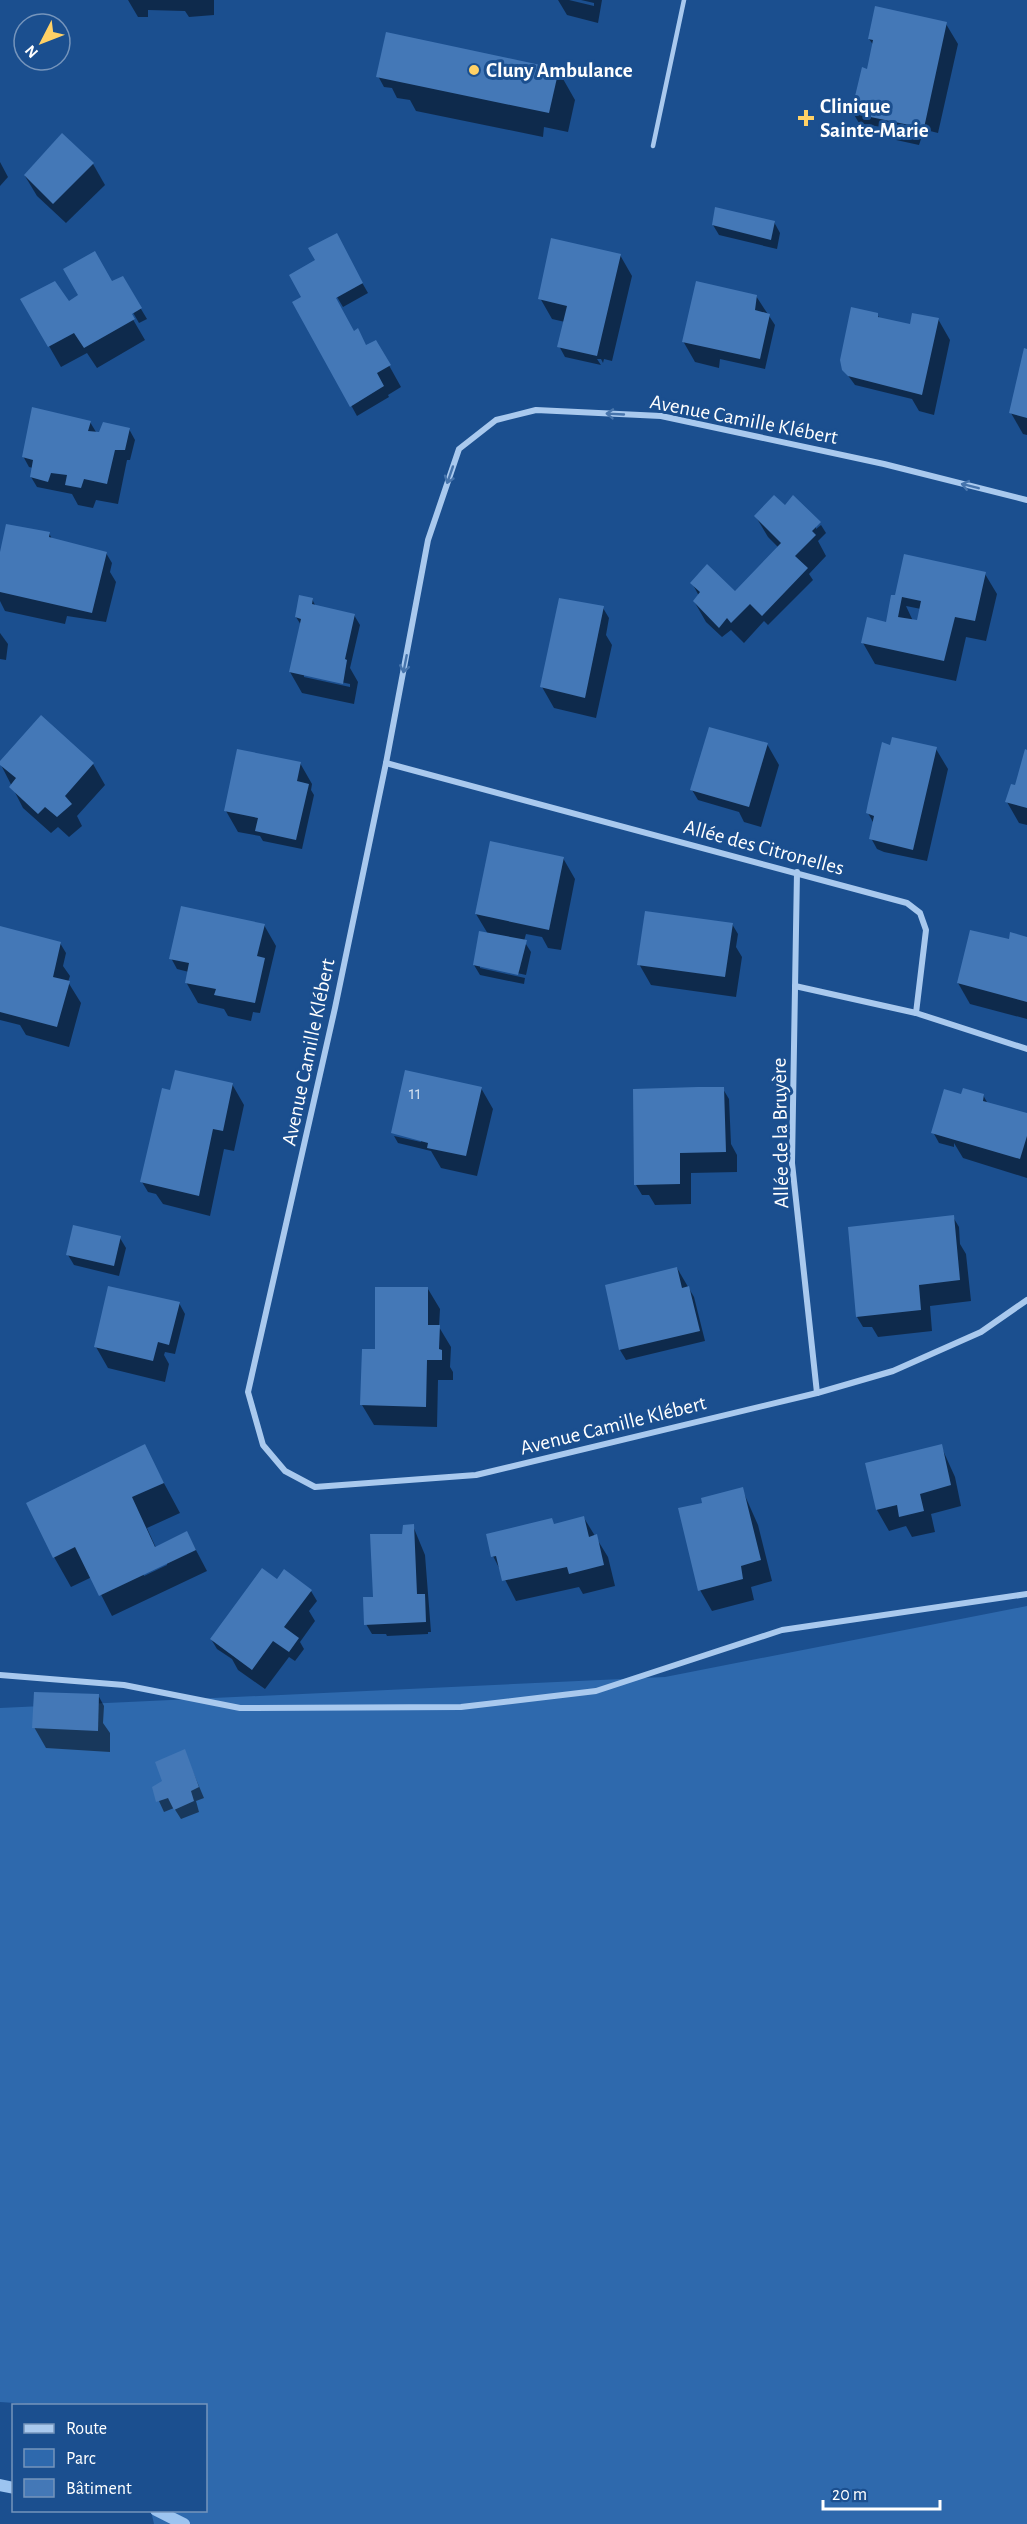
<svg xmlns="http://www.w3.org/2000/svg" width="1027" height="2524" font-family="'Alegreya Sans',sans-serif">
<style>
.green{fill:#2e69ad}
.shadow{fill:#0007;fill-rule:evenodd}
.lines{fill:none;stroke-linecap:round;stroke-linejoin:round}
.stream{stroke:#9cc4f0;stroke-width:12}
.building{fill:#4478b7;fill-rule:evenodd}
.service{stroke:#a9c9ee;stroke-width:4.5}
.minor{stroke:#a9c9ee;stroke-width:6}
.oneway{stroke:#4674ac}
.poi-dot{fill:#ffd166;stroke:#1b4f8f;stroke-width:2}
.labels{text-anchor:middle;stroke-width:6;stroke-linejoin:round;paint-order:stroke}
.number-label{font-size:18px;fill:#d0dded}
.poi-label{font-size:21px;font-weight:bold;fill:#fff;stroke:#1b4f8f;text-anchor:start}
.street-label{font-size:21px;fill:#fff;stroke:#1b4f8f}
</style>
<rect width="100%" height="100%" fill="#1b4f8f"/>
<polygon class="green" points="1027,1606 1027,2524 154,2524 151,2511 206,2510 206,2406 60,2406 0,2402 0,1708 665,1677"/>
<g class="shadow">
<polygon points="128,0 214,0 214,15 189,17 185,11 148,10 148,17 138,17"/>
<polygon points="558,0 569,0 594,6 594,3 581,0 602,0 598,23 567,15"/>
<polygon points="946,24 958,44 938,133 930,131 929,138 922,136 919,145 887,138 881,127 859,123 853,113 869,70 874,46 869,39"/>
<polygon points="558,70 575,100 568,132 544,127 543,137 416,111 410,100 397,98 392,88 384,87 378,76"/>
<polygon points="63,135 93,164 105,185 66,223 37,196 25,176"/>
<polygon points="0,162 8,177 0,186"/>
<polygon points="774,222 780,233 777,249 719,235 713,225"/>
<polygon points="620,255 632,276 612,361 604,359 603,363 601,359 597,359 601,365 565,357 559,346 565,322 552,319 540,298"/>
<polygon points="356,272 368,293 343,307 334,292 332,293 354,333 366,347 376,342 401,387 388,395 389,397 357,416 294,302"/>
<polygon points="112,282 141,309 147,319 139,323 124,297 121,299 145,340 97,368 87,353 61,367 22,299 69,303"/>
<polygon points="756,296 775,325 765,369 720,359 719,368 695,362 683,341"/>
<polygon points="877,314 880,319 911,326 938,319 950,340 934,415 919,411 912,399 855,385 844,370"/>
<polygon points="1027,350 1027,435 1023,434 1011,413"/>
<polygon points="90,422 96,432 100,434 129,429 135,440 130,460 127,460 118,504 96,500 93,508 78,505 72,494 37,487 31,477 33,468 29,467 23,456"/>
<polygon points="785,507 816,525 816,529 821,525 826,533 818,541 826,556 809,574 813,580 768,625 764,621 744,643 731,630 722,637 706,622 694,601 699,596 692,583 735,593 779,548 768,537 756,517"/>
<polygon points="49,533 52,539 106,553 112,563 110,572 116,582 106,622 67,616 65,624 5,611 0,601 0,559"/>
<path d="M985 574 997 594 986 641 966 637 956 681 875 664 863 643 887 623 892 596ZM906 606 921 609 918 622 913 621Z"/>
<path d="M312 599 316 607 354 615 360 625 350 668 358 682 354 704 302 693 290 672 301 625 296 617ZM304 674 350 684V687L304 677Z"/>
<polygon points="603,608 609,618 606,635 612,645 596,718 554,708 542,687"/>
<polygon points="0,633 8,644 6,660 0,659"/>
<polygon points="41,718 93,764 105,785 77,816 82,826 69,837 58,827 51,833 23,808 0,763"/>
<polygon points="767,744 779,765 761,827 744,822 739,812 698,800 692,790"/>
<polygon points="891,746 936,749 948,769 927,861 884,852 877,849 871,838 874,824 868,813"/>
<polygon points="1027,752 1027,825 1019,823 1007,802 1016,787"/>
<polygon points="300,763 312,784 311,790 314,795 302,849 263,841 260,836 238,832 226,811"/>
<polygon points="563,858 575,879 561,950 548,948 542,937 526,934 524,941 531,952 526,975 480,965 480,968 525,978 524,984 480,975 474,965 488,934 476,914"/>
<polygon points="732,924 738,934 736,947 742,957 736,997 651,985 639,964"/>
<polygon points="264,925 276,946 260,1013 253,1012 251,1021 228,1016 224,1009 198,1003 186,982 189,972 177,969 171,958"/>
<polygon points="0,927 60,943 66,953 63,966 70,976 68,982 81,1003 69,1047 26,1035 20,1025 0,1020"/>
<polygon points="1027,940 1027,1019 970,1004 958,983 1010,941"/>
<polygon points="232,1084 244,1105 234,1151 224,1149 210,1216 163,1204 156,1194 148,1192 142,1182"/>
<polygon points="481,1088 493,1109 477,1176 441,1168 431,1151 398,1143 394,1136 421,1142 421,1139"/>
<polygon points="723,1089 729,1099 731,1144 737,1155 737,1172 691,1173 691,1204 655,1205 649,1195 642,1195 636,1185"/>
<polygon points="983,1095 988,1104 1027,1115 1027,1178 963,1158 954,1143 954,1147 939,1143 933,1132 962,1096"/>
<polygon points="953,1217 959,1227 960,1244 966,1254 971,1301 930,1306 932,1331 878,1337 872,1327 863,1327 857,1317"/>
<polygon points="120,1238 126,1248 119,1276 74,1265 68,1255"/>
<polygon points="677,1268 694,1297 705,1341 626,1360 620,1350 607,1286"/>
<polygon points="428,1289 440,1309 439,1327 451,1347 450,1367 453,1372 453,1380 438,1380 437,1427 374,1425 362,1405 376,1350"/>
<polygon points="179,1303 185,1314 175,1354 165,1352 164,1355 169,1364 165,1382 108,1368 96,1347"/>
<path d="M144 1446 180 1513 147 1528 156 1548 187 1533 207 1571 112 1616 92 1577 71 1587 54 1557ZM167 1562V1565L144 1576 143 1573Z"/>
<polygon points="941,1446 955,1477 961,1506 931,1514 935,1532 912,1537 906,1526 889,1531 877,1510 866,1464"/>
<polygon points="742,1489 758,1525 772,1581 751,1587 754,1600 712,1611 700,1590"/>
<polygon points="584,1518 608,1557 615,1586 583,1594 579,1587 516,1601 493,1556 555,1525"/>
<polygon points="413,1526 425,1555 431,1632 428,1632 428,1634 387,1636 386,1634 372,1634 366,1624 374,1598 404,1535"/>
<polygon points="277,1581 311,1591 317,1601 309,1611 315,1621 300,1642 304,1649 295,1661 289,1657 265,1689 238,1670 232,1659 217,1649 211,1639"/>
<polygon points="98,1695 104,1706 103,1723 110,1733 110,1752 46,1748 34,1727"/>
<polygon points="184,1751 204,1798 196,1801 199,1812 181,1819 174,1808 164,1812 153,1788 164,1782"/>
</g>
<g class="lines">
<g class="stream">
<polyline points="0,2485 14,2488"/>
<polyline points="156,2510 184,2524"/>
</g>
</g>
<g class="building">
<polygon points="875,6 947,22 924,128 851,113 862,67 867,69 873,40 868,39"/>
<polygon points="386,32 559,69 549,113 376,77"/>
<polygon points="62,133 94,163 53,204 24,175"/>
<polygon points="715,207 775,221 771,240 712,225"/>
<polygon points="337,233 363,283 336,298 354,331 358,328 366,345 376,340 391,365 377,373 384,386 350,407 292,302 301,297 289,275 315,260 308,248"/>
<polygon points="551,238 621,254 597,356 557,347 567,306 538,299"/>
<polygon points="95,251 112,281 123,276 142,308 132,314 135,319 84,348 74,333 48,347 20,299 55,281 69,301 78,295 63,269"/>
<polygon points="696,281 757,295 755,310 770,314 760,359 682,342"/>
<polygon points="851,307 878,313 878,317 910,324 912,313 939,318 922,395 848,376 842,370 840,360"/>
<polygon points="1024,348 1027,349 1027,418 1009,413"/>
<polygon points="32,407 91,421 88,431 99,432 103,422 130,428 125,450 115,450 107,484 84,479 81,488 65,485 67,475 51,473 48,482 30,477 33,460 22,457"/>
<polygon points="774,495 785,505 793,495 821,522 812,531 816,535 795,556 808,568 762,616 750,604 731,623 727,618 719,628 693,601 700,592 690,583 707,564 735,591 781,543 754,516"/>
<polygon points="6,524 50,532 49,537 107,552 92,613 0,592 0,552"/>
<path d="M904 554 986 572 975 621 955 617 944 661 861 643 867 617 886 622 891 595H895ZM902 597 921 601 917 620 898 617Z"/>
<polygon points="299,595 313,598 312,604 355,614 345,659 347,660 343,684 289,672 301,619 295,617"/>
<polygon points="559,598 604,606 585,698 540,687"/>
<polygon points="41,715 94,763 65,796 72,804 57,817 45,807 38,814 9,787 16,778 0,765 0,761"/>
<polygon points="709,727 768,743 749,807 690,790"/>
<polygon points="892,737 937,747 913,850 869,839 874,816 866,813 868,803 882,742 890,745"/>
<polygon points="237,749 301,762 297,781 309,784 296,840 255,831 258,818 224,811"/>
<polygon points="1025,749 1027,750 1027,808 1005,802 1011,784 1015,785"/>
<polygon points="490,841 564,857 549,930 475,914"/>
<polygon points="181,906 265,924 257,956 265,958 255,1003 214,995 216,989 185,983 189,963 169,959"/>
<polygon points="645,911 733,923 725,977 637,965"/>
<polygon points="0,926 61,942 53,977 70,981 57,1027 0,1012"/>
<polygon points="970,930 1009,939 1010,932 1027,937 1027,1002 957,983"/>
<polygon points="479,931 527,940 518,975 473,965"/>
<polygon points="175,1070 233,1083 223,1131 213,1129 199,1196 140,1182 162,1088 170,1090"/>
<polygon points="405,1070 482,1087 466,1156 427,1148 428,1143 391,1133"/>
<polygon points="698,1087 724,1087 726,1152 680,1153 680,1184 634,1185 633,1089"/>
<polygon points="963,1088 984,1094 983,1101 1027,1113 1027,1136 1020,1159 931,1133 944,1089 961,1094"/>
<polygon points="954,1215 960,1280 919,1285 921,1310 856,1317 848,1227"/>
<polygon points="73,1225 121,1236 114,1266 66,1255"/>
<polygon points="677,1267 682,1288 689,1286 700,1331 619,1350 605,1285"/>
<polygon points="108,1286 180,1302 169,1345 158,1342 153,1361 94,1347"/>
<polygon points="375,1287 428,1287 428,1325 440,1325 439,1349 442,1350 442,1360 427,1360 426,1407 360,1405 362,1349 375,1349"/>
<polygon points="145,1444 164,1483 132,1497 155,1547 187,1531 196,1550 99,1596 75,1547 53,1558 26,1503"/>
<polygon points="942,1444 951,1485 920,1494 924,1511 899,1517 897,1505 876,1510 865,1463"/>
<polygon points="743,1487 761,1560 741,1566 743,1579 698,1591 678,1508 702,1503 701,1498"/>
<polygon points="584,1516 589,1537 597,1534 604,1565 569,1574 567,1567 502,1581 496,1556 491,1557 486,1534 552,1518 554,1524"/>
<polygon points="414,1524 417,1594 425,1594 426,1622 364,1625 363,1597 373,1597 370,1534 402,1534 403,1525"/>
<polygon points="262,1568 277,1579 284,1569 312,1590 284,1627 299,1638 289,1652 273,1641 252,1670 210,1639"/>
<polygon points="34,1692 99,1694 98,1731 32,1728"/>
<polygon points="185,1749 199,1787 191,1791 194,1801 174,1810 168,1798 156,1802 152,1787 162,1781 155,1762"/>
</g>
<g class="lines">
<polyline class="service" points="653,146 684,0"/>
<g class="minor">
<polyline points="1027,500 884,464 661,416 536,410 496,420 459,449 428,540 386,763 335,1008 248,1392 263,1445 285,1471 315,1487 476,1475 817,1393 893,1371 981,1332 1027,1300"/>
<polyline points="386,763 907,903 920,913 926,930 916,1013 1027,1049"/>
<polyline points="797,872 792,1163 817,1393"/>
<polyline points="795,986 916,1013"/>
<polyline points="0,1675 124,1685 240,1708 461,1707 596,1691 782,1630 1027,1594"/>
</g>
</g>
<defs><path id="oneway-shaft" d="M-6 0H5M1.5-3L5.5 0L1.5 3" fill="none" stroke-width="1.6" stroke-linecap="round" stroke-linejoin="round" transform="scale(1.5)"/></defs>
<g class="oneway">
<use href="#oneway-shaft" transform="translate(615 414) rotate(-177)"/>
<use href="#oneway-shaft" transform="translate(450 475) rotate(109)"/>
<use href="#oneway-shaft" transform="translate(970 486) rotate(-166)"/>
<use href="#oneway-shaft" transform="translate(405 664) rotate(101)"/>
</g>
<g class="poi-dot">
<circle cx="474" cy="70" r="6"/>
<path d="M803 109h6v6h6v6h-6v6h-6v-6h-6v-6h6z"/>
</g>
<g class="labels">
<g class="number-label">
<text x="415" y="1099">11</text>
</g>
<g class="poi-label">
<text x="486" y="77">Cluny Ambulance</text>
<text x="820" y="113">Clinique<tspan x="820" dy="24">Sainte-Marie</tspan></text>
</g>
<g class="street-label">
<text transform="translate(744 419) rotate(11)" y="7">Avenue Camille Klébert</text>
<text transform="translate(764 847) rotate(15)" y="7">Allée des Citronelles</text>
<text transform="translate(308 1052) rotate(-78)" y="7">Avenue Camille Klébert</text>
<text transform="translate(780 1133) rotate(-91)" y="7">Allée de la Bruyère</text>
<text transform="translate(613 1425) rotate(-14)" y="7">Avenue Camille Klébert</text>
</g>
</g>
<rect x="12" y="2404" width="195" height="108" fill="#1b4f8f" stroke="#7695bc" stroke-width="1.5"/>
<rect x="24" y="2424" width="30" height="9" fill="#a9c9ee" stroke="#7695bc" stroke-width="1.5"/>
<text x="66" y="2434" font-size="18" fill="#ffffff">Route</text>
<rect x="24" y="2449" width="30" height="18" fill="#2e69ad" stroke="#7695bc" stroke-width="1.5"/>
<text x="66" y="2464" font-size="18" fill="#ffffff">Parc</text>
<rect x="24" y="2479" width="30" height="18" fill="#4478b7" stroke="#7695bc" stroke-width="1.5"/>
<text x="66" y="2494" font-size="18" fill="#ffffff">Bâtiment</text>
<g transform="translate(42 42) rotate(228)"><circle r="28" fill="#1b4f8f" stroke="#7695bc" stroke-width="1.5"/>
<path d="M0-4.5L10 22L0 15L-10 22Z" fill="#ffd166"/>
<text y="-9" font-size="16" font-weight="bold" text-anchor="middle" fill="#ffffff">N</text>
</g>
<path d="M823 2500v9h117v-9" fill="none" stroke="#ffffff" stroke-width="3"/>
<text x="832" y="2500" font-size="18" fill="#ffffff" stroke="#1b4f8f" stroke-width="4.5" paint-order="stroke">20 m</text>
</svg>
